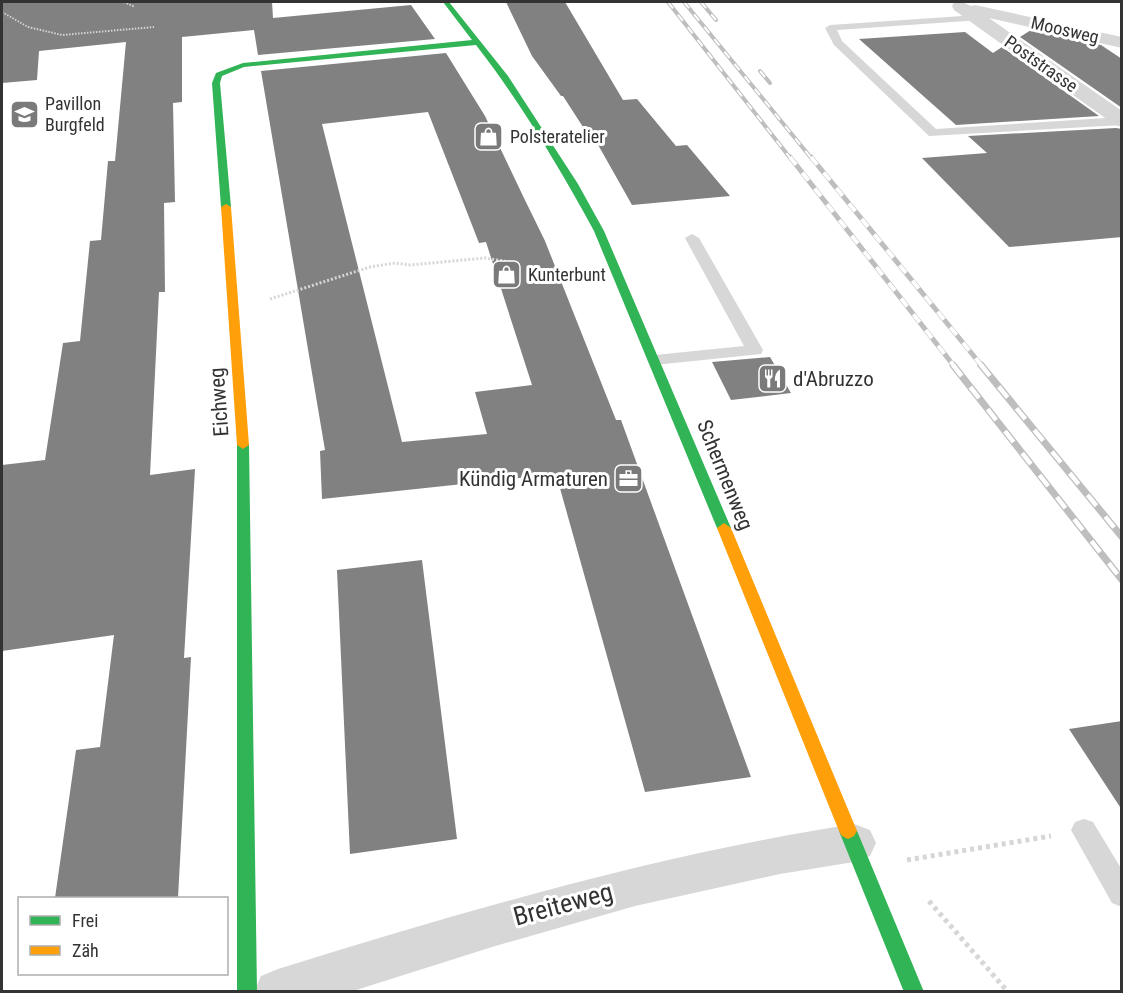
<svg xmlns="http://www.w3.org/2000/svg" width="1123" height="993" font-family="'Roboto Condensed',sans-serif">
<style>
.building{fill:#818181;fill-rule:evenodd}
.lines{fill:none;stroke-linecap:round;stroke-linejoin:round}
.path-far2{stroke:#d6d6d6;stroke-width:2;stroke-dasharray:1.5 1.5;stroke-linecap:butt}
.path-far1{stroke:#d6d6d6;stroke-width:3;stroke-dasharray:2 2;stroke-linecap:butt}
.path{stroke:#d6d6d6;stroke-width:5;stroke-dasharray:4 4;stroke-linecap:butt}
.lane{fill:#d7d7d7;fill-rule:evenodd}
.street{fill:#d7d7d7;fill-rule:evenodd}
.fast{fill:#30b455;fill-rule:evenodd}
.slow{fill:#ff9f0a;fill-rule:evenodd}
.rail-far2-casing{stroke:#bebebe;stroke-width:4}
.rail-far1-casing{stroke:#bebebe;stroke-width:5}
.rail-casing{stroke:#bebebe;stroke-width:7}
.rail-far2{stroke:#fff;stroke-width:2;stroke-dasharray:8;stroke-linecap:butt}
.rail-far1{stroke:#fff;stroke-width:4;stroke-dasharray:10;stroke-linecap:butt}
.rail{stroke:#fff;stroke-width:4.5;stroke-dasharray:14;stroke-linecap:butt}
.labels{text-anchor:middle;stroke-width:6;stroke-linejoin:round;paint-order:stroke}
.far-street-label{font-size:18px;fill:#333;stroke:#fff}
.far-poi-label{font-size:18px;fill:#333;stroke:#fff;text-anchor:start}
.poi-label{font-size:21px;fill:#333;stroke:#fff;text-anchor:start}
.street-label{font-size:21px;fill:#333;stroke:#fff}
.near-street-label{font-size:26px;fill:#333;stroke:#fff}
</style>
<rect width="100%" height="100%" fill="#fff"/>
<g class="building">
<polygon points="2,2 272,2 273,18 411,5 435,39 258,55 254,30 182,37 182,102 173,103 175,202 164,203 165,292 159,292 150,475 195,469 184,658 191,657 178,898 55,898 76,750 100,747 114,635 2,651 2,465 45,460 63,343 80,341 90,241 101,240 108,161 115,161 126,42 39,51 37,80 2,83"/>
<polygon points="506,2 565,2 623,100 637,99 676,146 687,145 730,196 632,205 588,127 583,127 563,96 561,96 532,56"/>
<polygon points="1031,30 1101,45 1122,59 1122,108 1020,37"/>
<polygon points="965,32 993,53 1002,47 1099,116 956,125 859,39"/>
<path d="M446 53 485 116 523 196 545 241 616 420H621L751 777 645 792 556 474 322 499 320 451 325 450 261 71ZM428 112 479 243 486 242 532 385 475 392 487 434 402 442 322 124Z"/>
<polygon points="1116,128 1122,129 1122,237 1009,247 922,158 987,153 968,136"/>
<polygon points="770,357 791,393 731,400 712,362"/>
<polygon points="422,560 457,839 350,854 337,570"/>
<polygon points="1122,721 1122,810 1069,729"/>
</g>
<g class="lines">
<g class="path-far2">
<polyline points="124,2 135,7"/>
<polyline points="2,12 28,27 62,35 154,27"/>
</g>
<polyline class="path-far1" points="270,299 370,267 395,263 410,265 485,258 515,263"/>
<g class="path">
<polyline points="907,860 1051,836"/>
<polyline points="929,901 1008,992"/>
</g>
<g class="lane">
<polygon points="977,15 982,18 981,20 837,30 842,41 936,129 1122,117 1122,125 929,136 834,45 825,28 830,25"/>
<polygon points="692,234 699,238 763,350 761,354 655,365 647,360 655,355 744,346 685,238"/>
<polygon points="1084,819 1093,822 1122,870 1122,907 1112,903 1071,830 1075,822"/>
</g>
<g class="street">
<polygon points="954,2 962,2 971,6 975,5 1122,37 1122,48 989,18 1122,111 1122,127 1115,125 954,10 952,6"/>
<path d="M854 824 870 830 876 843 870 856 854 862 780 874 635 906 492 947 350 992H254L261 976 278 969C469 910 656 855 854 824Z"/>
</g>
<g class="fast">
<path d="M443 2H449L508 76 578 184 604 231 731 528 729 531H719L717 528 594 231C559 167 521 103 476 45L244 67 222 76 220 83 231 207 226 210 221 207 212 83 216 73 243 63 472 40Z"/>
<polygon points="243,441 249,445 257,992 237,992 237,445"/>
<polygon points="848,823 854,826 857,831 924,992 904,992 839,831 842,826"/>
</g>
<g class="slow">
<polygon points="226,204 231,207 249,445 243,449 237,445 221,207"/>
<polygon points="724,523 731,528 857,831 854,836 848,839 842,836 839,831 717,528"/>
</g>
<defs>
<g id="rail-far2">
<polyline points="668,2 791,159"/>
<polyline points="684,2 812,159"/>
<polyline points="701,2 716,20"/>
<polyline points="760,71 770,83"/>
</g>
<g id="rail-far1">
<polyline points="790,157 954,366"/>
<polyline points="811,157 982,366"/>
</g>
<g id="rail">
<polyline points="953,365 1122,580"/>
<polyline points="981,365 1122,537"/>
</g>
</defs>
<use href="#rail-far2" class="rail-far2-casing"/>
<use href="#rail-far1" class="rail-far1-casing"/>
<use href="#rail" class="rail-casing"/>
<use href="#rail-far2" class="rail-far2"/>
<use href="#rail-far1" class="rail-far1"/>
<use href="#rail" class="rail"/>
</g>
<defs>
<symbol id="school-square" viewBox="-11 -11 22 22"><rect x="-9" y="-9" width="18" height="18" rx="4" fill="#7a7a7a" stroke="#fff"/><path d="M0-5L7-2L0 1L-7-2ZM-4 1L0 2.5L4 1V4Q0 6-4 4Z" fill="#fff"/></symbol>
<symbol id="shop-square" viewBox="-11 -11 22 22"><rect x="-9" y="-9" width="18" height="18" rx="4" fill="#7a7a7a" stroke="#fff"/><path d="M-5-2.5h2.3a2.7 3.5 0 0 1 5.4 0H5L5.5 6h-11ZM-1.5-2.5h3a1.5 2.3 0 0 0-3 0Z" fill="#fff"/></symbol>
<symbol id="restaurant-square" viewBox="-11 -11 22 22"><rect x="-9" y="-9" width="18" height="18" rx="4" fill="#7a7a7a" stroke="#fff"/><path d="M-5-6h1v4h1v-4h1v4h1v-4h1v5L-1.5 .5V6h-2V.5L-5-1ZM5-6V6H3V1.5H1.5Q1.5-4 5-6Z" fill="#fff"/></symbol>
<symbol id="office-square" viewBox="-11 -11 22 22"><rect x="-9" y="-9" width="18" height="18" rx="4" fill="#7a7a7a" stroke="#fff"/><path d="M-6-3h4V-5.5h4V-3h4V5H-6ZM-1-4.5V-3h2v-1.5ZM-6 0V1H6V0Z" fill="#fff"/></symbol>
</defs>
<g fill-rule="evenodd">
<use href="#school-square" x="8" y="98" width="33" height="33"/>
<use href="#shop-square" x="472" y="120" width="33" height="33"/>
<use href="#shop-square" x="490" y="258" width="33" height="33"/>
<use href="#restaurant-square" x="756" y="362" width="33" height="33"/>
<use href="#office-square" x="612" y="462" width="33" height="33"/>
</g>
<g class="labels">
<g class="far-street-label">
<text transform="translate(1065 30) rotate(13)" y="6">Moosweg</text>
<text transform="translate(1041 64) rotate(35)" y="6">Poststrasse</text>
</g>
<g class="far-poi-label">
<text x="45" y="110">Pavillon<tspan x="45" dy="21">Burgfeld</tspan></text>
<text x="510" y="143">Polsteratelier</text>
<text x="528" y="281">Kunterbunt</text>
</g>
<g class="poi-label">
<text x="793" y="386">d'Abruzzo</text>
<text x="608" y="486" text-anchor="end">Kündig Armaturen</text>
</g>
<g class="street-label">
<text transform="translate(219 402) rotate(-94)" y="7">Eichweg</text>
<text transform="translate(725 475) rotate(68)" y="7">Schermenweg</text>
</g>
<g class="near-street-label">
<text transform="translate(563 904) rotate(-15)" y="9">Breiteweg</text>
</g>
</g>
<rect width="1123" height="993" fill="none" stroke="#333333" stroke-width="6"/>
<rect x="18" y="897" width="210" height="78" fill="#ffffff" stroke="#adadad" stroke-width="1.5"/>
<rect x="30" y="916" width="30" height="9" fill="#30b455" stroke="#adadad" stroke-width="1.5"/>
<text x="72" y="927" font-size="18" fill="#333333">Frei</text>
<rect x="30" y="946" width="30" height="9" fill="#ff9f0a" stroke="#adadad" stroke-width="1.5"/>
<text x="72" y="957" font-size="18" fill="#333333">Zäh</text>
</svg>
